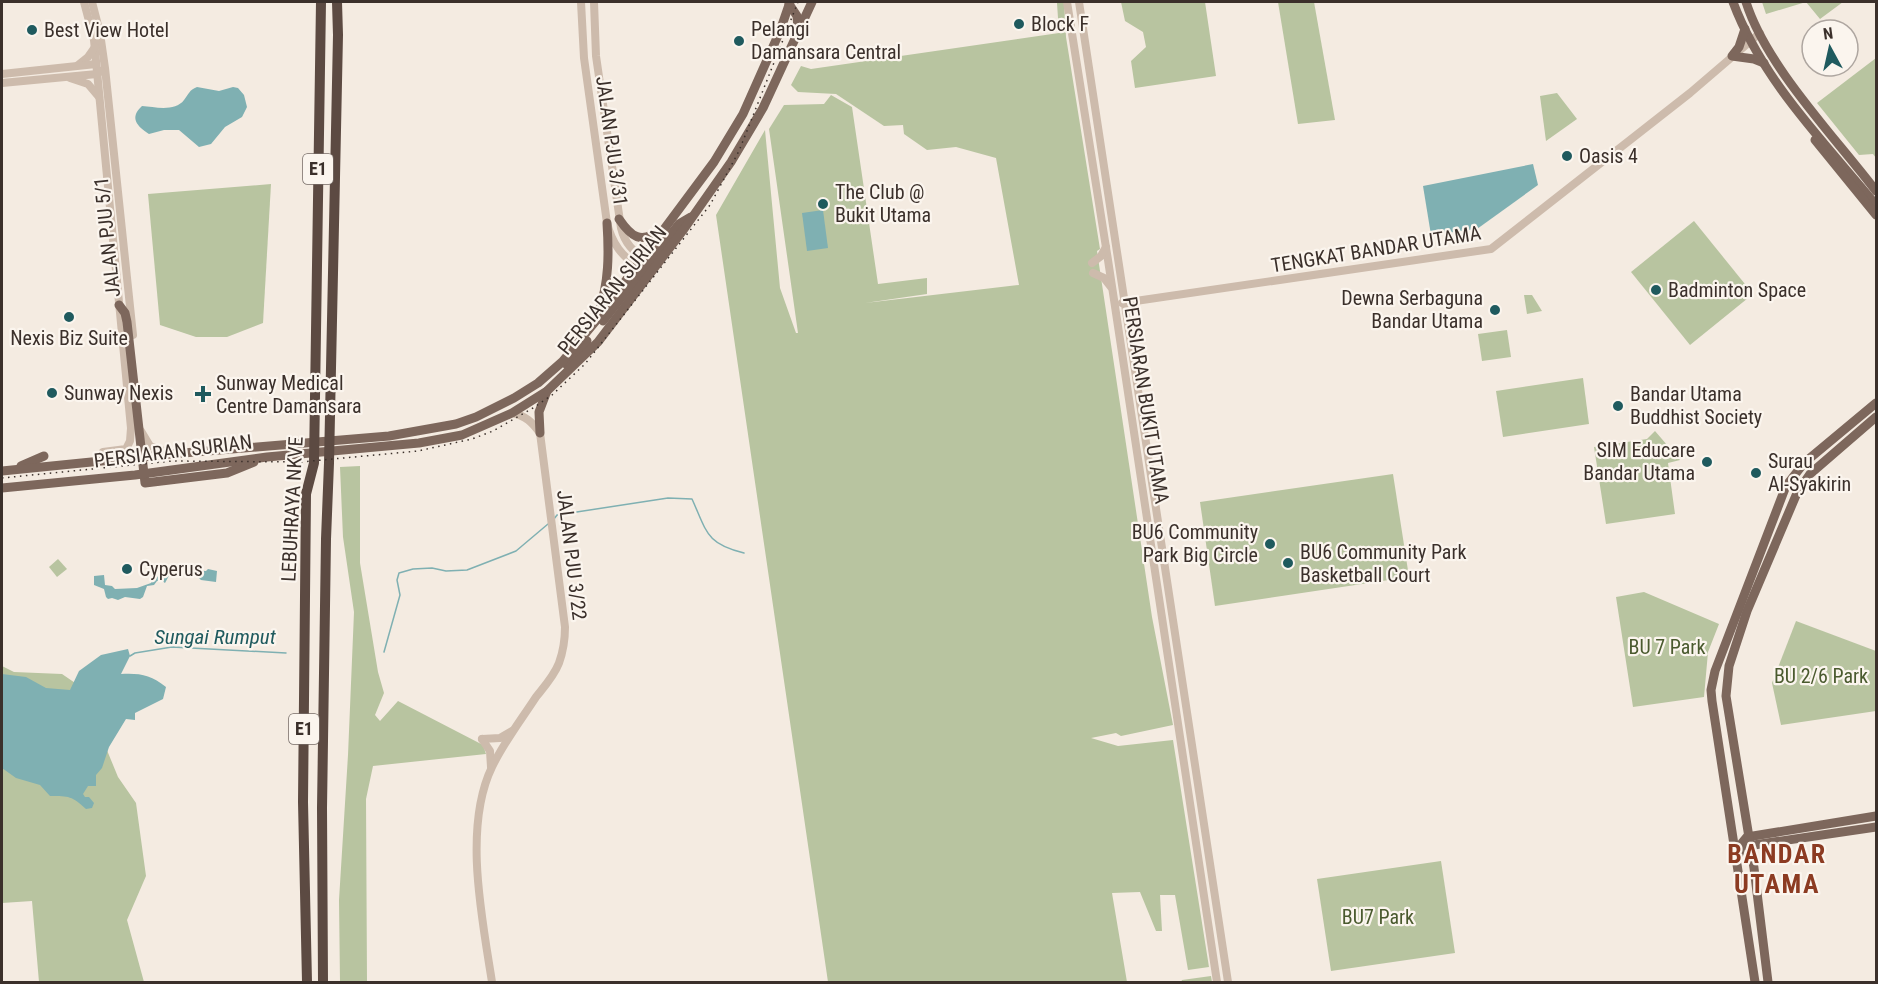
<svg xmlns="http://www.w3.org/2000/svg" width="1878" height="984" font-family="'Roboto Condensed',sans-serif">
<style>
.green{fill:#b8c4a0}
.water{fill:#7fb0b2}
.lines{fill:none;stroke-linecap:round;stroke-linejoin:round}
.stream{stroke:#7fb0b2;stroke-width:1.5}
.minor{stroke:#cdbbac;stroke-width:8}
.major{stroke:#7d675c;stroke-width:9}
.highway{stroke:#5c4a42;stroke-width:10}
.rail{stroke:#3b302b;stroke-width:1.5;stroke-dasharray:1.5 4.5;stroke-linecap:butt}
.poi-dot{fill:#1f5a5e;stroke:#fbf5ee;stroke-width:2}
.labels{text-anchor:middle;stroke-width:4.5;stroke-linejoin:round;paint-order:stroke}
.shield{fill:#fbf5ee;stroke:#756b66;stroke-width:1.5}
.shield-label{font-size:18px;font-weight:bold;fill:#3b302b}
.poi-label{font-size:20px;fill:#3b302b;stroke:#fbf5ee;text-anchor:start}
.street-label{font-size:20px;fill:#3b302b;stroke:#fbf5ee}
.park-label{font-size:20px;fill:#4a5a2e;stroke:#fbf5ee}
.water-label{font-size:21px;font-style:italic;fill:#1f5a5e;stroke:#fbf5ee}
.district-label{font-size:26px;font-weight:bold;letter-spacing:1.5px;fill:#8c3b22;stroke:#fbf5ee}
</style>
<rect width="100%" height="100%" fill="#f4ebe1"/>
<g class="green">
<polygon points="1064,2 1066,37 1100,249 1097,251 1152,617 1173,725 1121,736 1116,733 1091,738 1118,746 1173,740 1209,967 1188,970 1175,895 1160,895 1162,931 1156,931 1140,892 1112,893 1127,982 828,982 716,215 765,130 780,288 796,333 798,333 769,129 784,105 824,104 831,95 852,107 878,284 927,278 927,294 865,303 1019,285 996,158 956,147 927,150 904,134 903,125 884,126 836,94 798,92 791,85 801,66 811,69 1059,33 1057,3"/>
<polygon points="1121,2 1205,2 1216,76 1135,88 1131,61 1146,47 1143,32 1125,21"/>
<polygon points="1278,2 1314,2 1335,120 1298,124"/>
<polygon points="1762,2 1843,2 1820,19 1806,2 1766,14"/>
<polygon points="1876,58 1876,158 1873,154 1859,155 1817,103"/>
<polygon points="1557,93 1577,119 1546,141 1540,96"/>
<polygon points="271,184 263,323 227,337 196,337 160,325 148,194"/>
<polygon points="1694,221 1753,294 1690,345 1631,272"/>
<polygon points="1524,295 1532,295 1542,311 1527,314"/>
<polygon points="1507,330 1511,357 1482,361 1478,334"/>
<polygon points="1583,378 1589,424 1503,437 1496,391"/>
<polygon points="1655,431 1680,460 1668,463 1675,514 1606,524 1594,447 1647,439"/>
<polygon points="360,466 360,563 378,672 384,693 375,715 380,721 398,701 483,745 486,754 373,766 366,799 367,982 340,982 339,900 348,755 354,612 343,537 340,467"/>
<polygon points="1393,474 1409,577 1215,606 1200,502"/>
<polygon points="58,559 67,569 57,577 49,567"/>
<polygon points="1644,592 1719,624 1708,652 1704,697 1633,707 1616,597"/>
<polygon points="1796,621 1876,651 1876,711 1781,725 1772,683"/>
<polygon points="2,666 14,672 62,674 81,687 118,777 136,803 146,876 127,920 144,982 39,982 32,901 2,903"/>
<polygon points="1441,861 1455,953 1331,971 1317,879"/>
<polygon points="1211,976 1212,982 1181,982 1182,980"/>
</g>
<g class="water">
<path d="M197 87 219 91 233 87 238 88 244 95 247 107 242 117 225 127 211 144 199 147 179 130H164L149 134C137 126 129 118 142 106 155 107 175 112 184 100 189 94 189 90 197 87Z"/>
<polygon points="1533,164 1538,185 1477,229 1431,235 1423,186"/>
<polygon points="823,210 828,248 807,251 802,213"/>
<polygon points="208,569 217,571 216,582 201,580 193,573 194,570 206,571"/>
<polygon points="171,572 165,583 161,580 157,581 154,585 147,586 143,597 140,599 125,597 118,600 112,598 108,599 106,597 104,589 94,585 94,576 104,575 105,585 112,586 115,589 137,588 151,583 153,576 162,577 165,574"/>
<path d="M128 649 130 656 121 674C140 673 151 675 166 687L163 699 135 713V720L126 719 109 747 102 768 96 775V786H88L83 794 85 797H89L94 803 92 808 86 809C72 796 69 796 50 796L40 785 16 778 2 768V674L26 677 46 688 70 690 79 671 101 655Z"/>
</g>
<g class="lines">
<g class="stream">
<path d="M554 519 557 515 668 498 692 499C707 532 706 544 744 553"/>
<polyline points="384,652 400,595 397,580 399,573 413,569 432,568 446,571 467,570 516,551 548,524"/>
<polyline points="130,656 135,653 172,647 286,653"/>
</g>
<g class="minor">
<polyline points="84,2 94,40 131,428 130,441 126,449 103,452"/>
<polyline points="92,2 100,33 105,68 133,335"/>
<path d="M581 2 584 58 607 223C612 244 622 256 639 268"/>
<path d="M594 2 596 56 621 228C625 244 633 251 646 260"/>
<polyline points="1067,2 1108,260 1217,982"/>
<polyline points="1079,2 1228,982"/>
<polyline points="78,65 88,57 95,47"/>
<polyline points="2,74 96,64"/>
<polyline points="70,78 88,84 99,97"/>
<polyline points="2,83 97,74 101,71"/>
<polyline points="1092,263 1101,256 1106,247"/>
<polyline points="1093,273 1104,278 1111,287"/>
<polyline points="1122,303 1491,249 1690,93 1760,33"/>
<polyline points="141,431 150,446 169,453"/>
<polyline points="482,739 500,738 512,731"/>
<polyline points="482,739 490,751 491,767"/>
<path d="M492 982C482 918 463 827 492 767 504 742 521 720 536 697 544 687 554 676 559 663 563 652 565 639 565 627L540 433C532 422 526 416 512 413"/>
</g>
<g class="major">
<path d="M1733 2C1762 80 1824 142 1876 205"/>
<path d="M1746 2C1766 66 1835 137 1876 191"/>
<polyline points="789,4 797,16 798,29"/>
<polyline points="1745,29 1739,47 1732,56 1754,59 1764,63"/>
<polyline points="1815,140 1876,215"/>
<path d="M619 219C632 238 640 243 661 231"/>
<polyline points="119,305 125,313 127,322 145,483 227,473 254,462"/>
<path d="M599 311C609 282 609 254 607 223"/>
<polyline points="603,321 679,224 691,217"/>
<polyline points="567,365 587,341"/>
<polyline points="540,433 539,412 547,391"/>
<polyline points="21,466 44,456"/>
<polyline points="2,471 171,454 389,436 456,424 476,417 514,398 538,383 562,362 595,322 714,162 743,114 780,31 790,2"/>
<polyline points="2,488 135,475 267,457 419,443 462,435 512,413 547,391 598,342 684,229 731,162 763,108 812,2"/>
<polyline points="1747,846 1876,827"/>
<polyline points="1739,854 1742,843 1747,837 1876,816"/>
<polyline points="1755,982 1712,701 1711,690 1715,671 1786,486 1804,463 1876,403"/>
<polyline points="1768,982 1754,868 1726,696 1729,666 1747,611 1797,493 1810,474 1876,417"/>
</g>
<g class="highway">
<polyline points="307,982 303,802 306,494 314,463 321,2"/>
<polyline points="323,982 322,808 326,539 329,463 338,35 337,2"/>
</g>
<polyline class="rail" points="2,478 172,461 301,462 418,451 472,439 493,431 533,408 552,395 585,364 710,205 739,151 798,2"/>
</g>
<g class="poi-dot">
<circle cx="1019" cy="24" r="6"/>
<circle cx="32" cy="30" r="6"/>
<circle cx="739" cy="41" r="6"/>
<circle cx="1567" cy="156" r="6"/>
<circle cx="823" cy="204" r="6"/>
<circle cx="1656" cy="290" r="6"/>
<circle cx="1495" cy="310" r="6"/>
<circle cx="69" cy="317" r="6"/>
<circle cx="52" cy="393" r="6"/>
<path d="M200 385h6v6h6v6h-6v6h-6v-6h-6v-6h6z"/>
<circle cx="1618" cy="406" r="6"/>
<circle cx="1707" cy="462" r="6"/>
<circle cx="1756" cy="473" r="6"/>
<circle cx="1270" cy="544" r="6"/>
<circle cx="1288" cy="563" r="6"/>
<circle cx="127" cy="569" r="6"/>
</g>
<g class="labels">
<g class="shield">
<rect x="303" y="154" width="30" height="30" rx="4.5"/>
<rect x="289" y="714" width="30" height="30" rx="4.5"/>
</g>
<g class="shield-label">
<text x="318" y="175">E1</text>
<text x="304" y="735">E1</text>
</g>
<g class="poi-label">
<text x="1031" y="31">Block F</text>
<text x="751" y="36">Pelangi<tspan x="751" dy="23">Damansara Central</tspan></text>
<text x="44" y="37">Best View Hotel</text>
<text x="1579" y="163">Oasis 4</text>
<text x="835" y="199">The Club @<tspan x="835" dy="23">Bukit Utama</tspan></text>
<text x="1668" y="297">Badminton Space</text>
<text x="1483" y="305" text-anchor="end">Dewna Serbaguna<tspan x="1483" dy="23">Bandar Utama</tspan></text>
<text x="69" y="345" text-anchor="middle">Nexis Biz Suite</text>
<text x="216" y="390">Sunway Medical<tspan x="216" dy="23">Centre Damansara</tspan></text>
<text x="64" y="400">Sunway Nexis</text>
<text x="1630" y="401">Bandar Utama<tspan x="1630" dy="23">Buddhist Society</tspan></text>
<text x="1695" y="457" text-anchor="end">SIM Educare<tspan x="1695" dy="23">Bandar Utama</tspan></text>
<text x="1768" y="468">Surau<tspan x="1768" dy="23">Al-Syakirin</tspan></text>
<text x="1258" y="539" text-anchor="end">BU6 Community<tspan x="1258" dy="23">Park Big Circle</tspan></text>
<text x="1300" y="559">BU6 Community Park<tspan x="1300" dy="23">Basketball Court</tspan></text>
<text x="139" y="576">Cyperus</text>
</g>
<g class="street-label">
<text transform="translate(612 141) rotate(82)" y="7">JALAN PJU 3/31</text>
<text transform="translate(107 237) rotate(-96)" y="7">JALAN PJU 5/1</text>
<text transform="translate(1376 249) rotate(-9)" y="7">TENGKAT BANDAR UTAMA</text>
<text transform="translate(612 290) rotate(-51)" y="7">PERSIARAN SURIAN</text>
<text transform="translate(1146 400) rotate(81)" y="7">PERSIARAN BUKIT UTAMA</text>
<text transform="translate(173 451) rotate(-7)" y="7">PERSIARAN SURIAN</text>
<text transform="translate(292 509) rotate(-87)" y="7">LEBUHRAYA NKVE</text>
<text transform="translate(572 555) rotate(83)" y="7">JALAN PJU 3/22</text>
</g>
<g class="park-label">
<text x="1667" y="654">BU 7 Park</text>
<text x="1821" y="683">BU 2/6 Park</text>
<text x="1378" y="924">BU7 Park</text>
</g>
<g class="water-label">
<text x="215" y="644">Sungai Rumput</text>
</g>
<g class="district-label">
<text x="1777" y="863">BANDAR<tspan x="1777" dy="30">UTAMA</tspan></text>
</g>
</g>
<rect width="1878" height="984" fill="none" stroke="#3b302b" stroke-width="6"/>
<g transform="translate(1830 48) rotate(352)"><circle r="28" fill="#fbf5ee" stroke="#aea6a0" stroke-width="1.5"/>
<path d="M0-4.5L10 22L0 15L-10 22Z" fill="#1f5a5e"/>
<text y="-9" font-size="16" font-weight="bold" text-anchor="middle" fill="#3b302b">N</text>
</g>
</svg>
